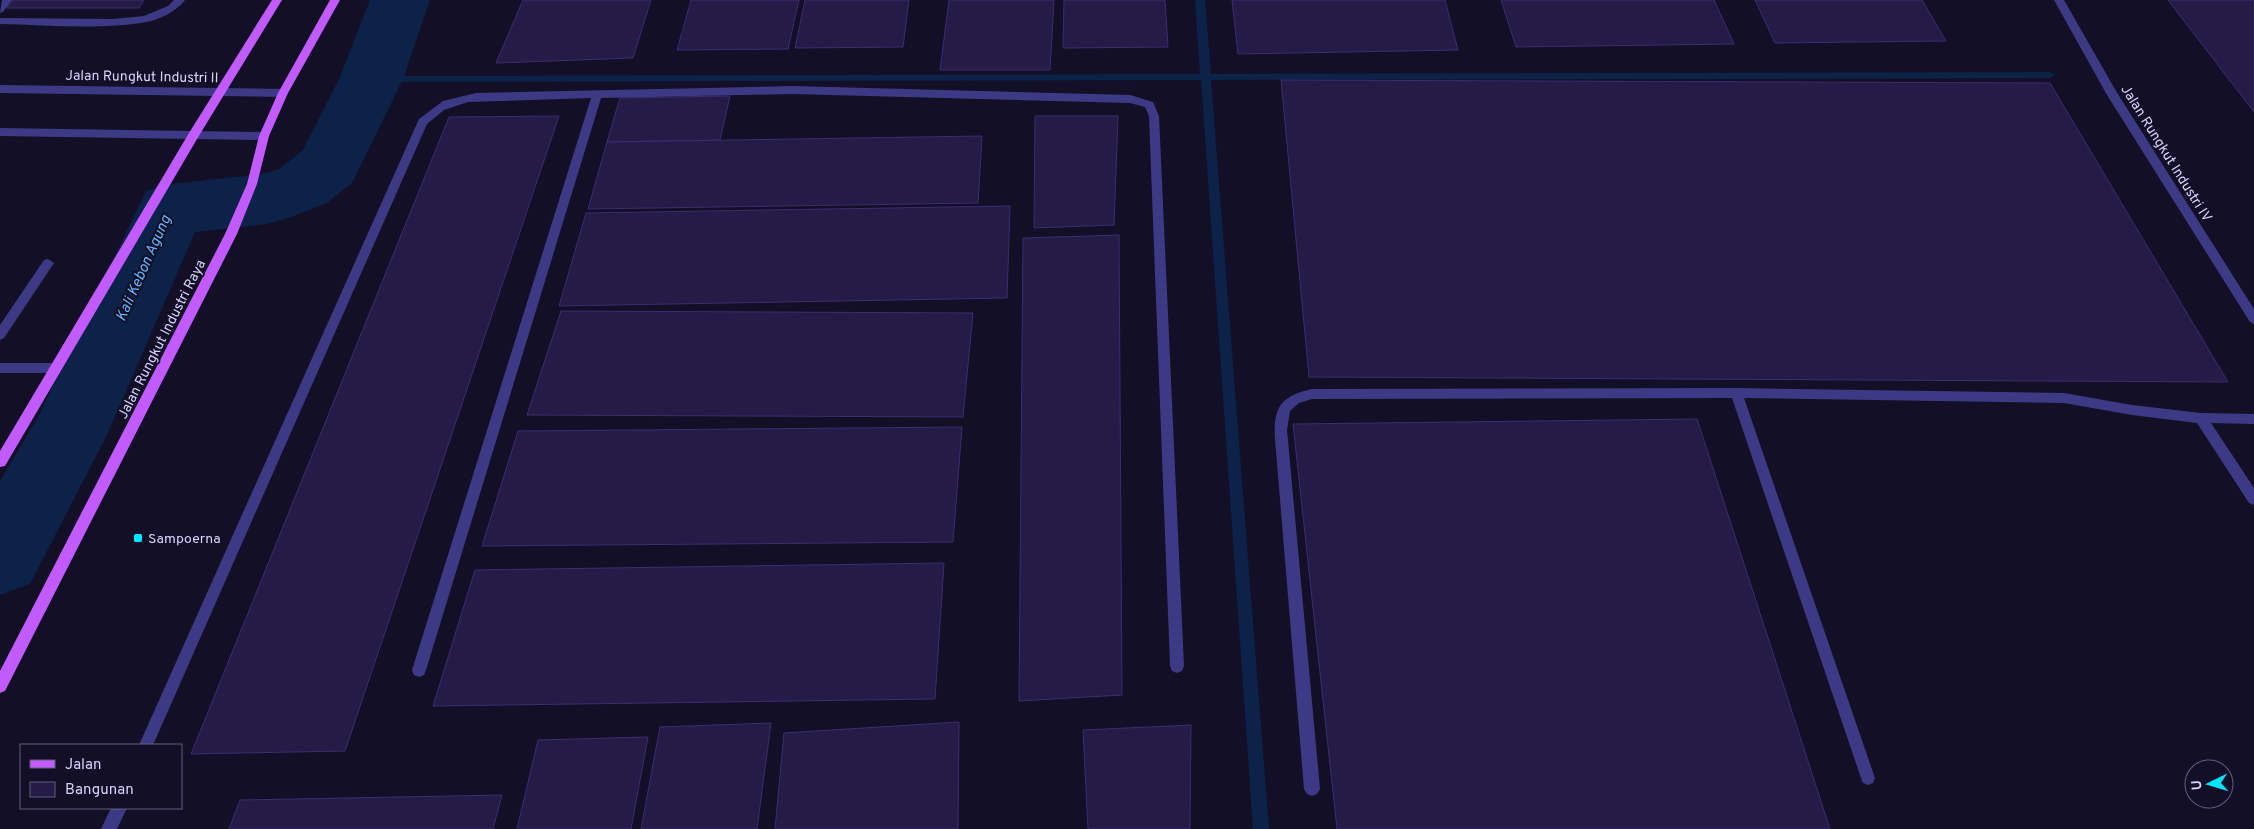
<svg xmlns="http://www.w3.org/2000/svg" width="2254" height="829" font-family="Overpass,sans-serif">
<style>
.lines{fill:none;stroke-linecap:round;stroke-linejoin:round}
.stream{fill:#0c2248;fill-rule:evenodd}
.river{fill:#0c2248;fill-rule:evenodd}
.building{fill:#241b47;stroke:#3b2d73}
.minor{fill:#3d3a85;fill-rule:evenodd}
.major{fill:#c25bff;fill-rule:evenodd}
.poi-dot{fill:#00e5ff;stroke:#130f26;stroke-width:2}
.labels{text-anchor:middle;stroke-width:4;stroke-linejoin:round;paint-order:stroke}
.street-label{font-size:14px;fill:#d9d4ff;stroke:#130f26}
.poi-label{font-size:14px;fill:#d9d4ff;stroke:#130f26;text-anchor:start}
.water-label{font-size:15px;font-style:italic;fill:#62b6ff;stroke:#130f26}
</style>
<rect width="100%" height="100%" fill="#130f26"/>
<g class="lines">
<polygon class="stream" points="1195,0 1205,0 1211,74 2050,72 2055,75 2050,78 1211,80 1269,829 1253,829 1201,80 371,82 366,79 371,76 1200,74"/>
<polygon class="river" points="370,0 430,0 403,79 352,183 327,203 291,217 267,224 195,232 108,433 30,584 0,595 0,481 39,415 146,191 170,184 262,174 279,169 303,150 339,79"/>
</g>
<g class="building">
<polygon points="13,0 144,0 139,8 7,8"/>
<polygon points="523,0 651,0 633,58 496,63"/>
<polygon points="691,0 799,0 788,49 677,50"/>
<polygon points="805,0 909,0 903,47 795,48"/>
<polygon points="949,0 1054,0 1050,70 940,70"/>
<polygon points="1064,0 1165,0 1168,47 1063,48"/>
<polygon points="1232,0 1445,0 1458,50 1238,54"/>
<polygon points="1501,0 1714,0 1734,44 1516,47"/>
<polygon points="1755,0 1922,0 1946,41 1775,43"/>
<polygon points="2168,0 2254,0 2254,112"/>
<polygon points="1281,80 2050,83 2228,382 1309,377"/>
<polygon points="730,96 720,140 607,142 620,98"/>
<polygon points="559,116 345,751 191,754 449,117"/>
<polygon points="1035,116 1118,116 1114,225 1034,228"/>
<polygon points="982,136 978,203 588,209 607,142"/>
<polygon points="1010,206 1007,298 559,306 586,213"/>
<polygon points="1119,235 1122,695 1019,701 1023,238"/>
<polygon points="561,311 973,313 963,417 527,415"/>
<polygon points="1697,419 1830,829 1337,829 1293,424"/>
<polygon points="962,427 953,542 482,546 518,431"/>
<polygon points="944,563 935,699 433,706 475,570"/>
<polygon points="959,722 958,829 775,829 784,733"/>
<polygon points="771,723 757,829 641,829 660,727"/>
<polygon points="1191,725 1190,829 1088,829 1083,730"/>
<polygon points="648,737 631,829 517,829 538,740"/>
<polygon points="502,795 493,829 229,829 240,800"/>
</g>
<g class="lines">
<g class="minor">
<polygon points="2,0 12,0 3,12 0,13"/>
<path d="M174 0H185C177 11 159 20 146 22 100 30 47 25 0 24V18L113 19 144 16 168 6Z"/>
<polygon points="2054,0 2064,0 2116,91 2254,309 2254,324 2250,322 2107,95"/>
<polygon points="0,85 283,89 288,93 283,97 0,93"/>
<polygon points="793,86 1130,95 1153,102 1159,116 1184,666 1182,671 1177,673 1172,671 1170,666 1149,116 1145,107 1130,103 793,94 601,98 426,670 424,675 419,677 414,675 412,670 591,98 468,102 444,110 427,124 153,745 139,745 419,119 443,101 476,93"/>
<polygon points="0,128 264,132 269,136 264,140 0,136"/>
<polygon points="48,259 54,263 4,338 0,340 0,325 44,260"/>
<polygon points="0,363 56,363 60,365 62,368 60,371 56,373 0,373"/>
<path d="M1736 388 2064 393 2132 405 2201 413 2254 414V424L2211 423 2254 488V505L2249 503 2197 423 2132 415 2064 403 1744 398 1875 778 1873 783 1868 785 1863 783 1861 778 1732 398 1312 399 1299 403 1290 411 1287 430 1320 789 1317 794 1312 796 1307 794 1304 789 1275 439C1273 407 1281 396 1312 389Z"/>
<polygon points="111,808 127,808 117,829 101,829"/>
</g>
<g class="major">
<polygon points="272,0 282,0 197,139 5,466 0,467 0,451 189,133"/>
<polygon points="330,0 340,0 288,93 269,136 257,184 237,234 5,691 0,693 0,671 225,234 247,184 259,136 278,93"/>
</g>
</g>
<rect class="poi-dot" x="133" y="533" width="10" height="10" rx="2.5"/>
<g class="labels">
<g class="street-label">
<text transform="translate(142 76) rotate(1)" y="5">Jalan Rungkut Industri II</text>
<text transform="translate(2167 153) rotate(58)" y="5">Jalan Rungkut Industri IV</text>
<text transform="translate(161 339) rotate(-63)" y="5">Jalan Rungkut Industri Raya</text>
</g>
<g class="poi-label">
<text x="148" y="543">Sampoerna</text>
</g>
<g class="water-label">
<text transform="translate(143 268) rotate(-66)" y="5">Kali Kebon Agung</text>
</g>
</g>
<rect x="20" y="744" width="162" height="65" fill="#130f26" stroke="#625e7d"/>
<rect x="30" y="760" width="25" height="8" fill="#c25bff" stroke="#625e7d"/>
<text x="65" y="769" font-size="15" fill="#d9d4ff">Jalan</text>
<rect x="30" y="782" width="25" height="15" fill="#241b47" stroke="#625e7d"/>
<text x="65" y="794" font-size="15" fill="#d9d4ff">Bangunan</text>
<g transform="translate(2209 784) rotate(265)"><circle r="24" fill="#130f26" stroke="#625e7d"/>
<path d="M0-4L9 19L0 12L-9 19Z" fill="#00e5ff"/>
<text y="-8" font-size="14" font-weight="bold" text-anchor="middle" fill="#d9d4ff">U</text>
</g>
</svg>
